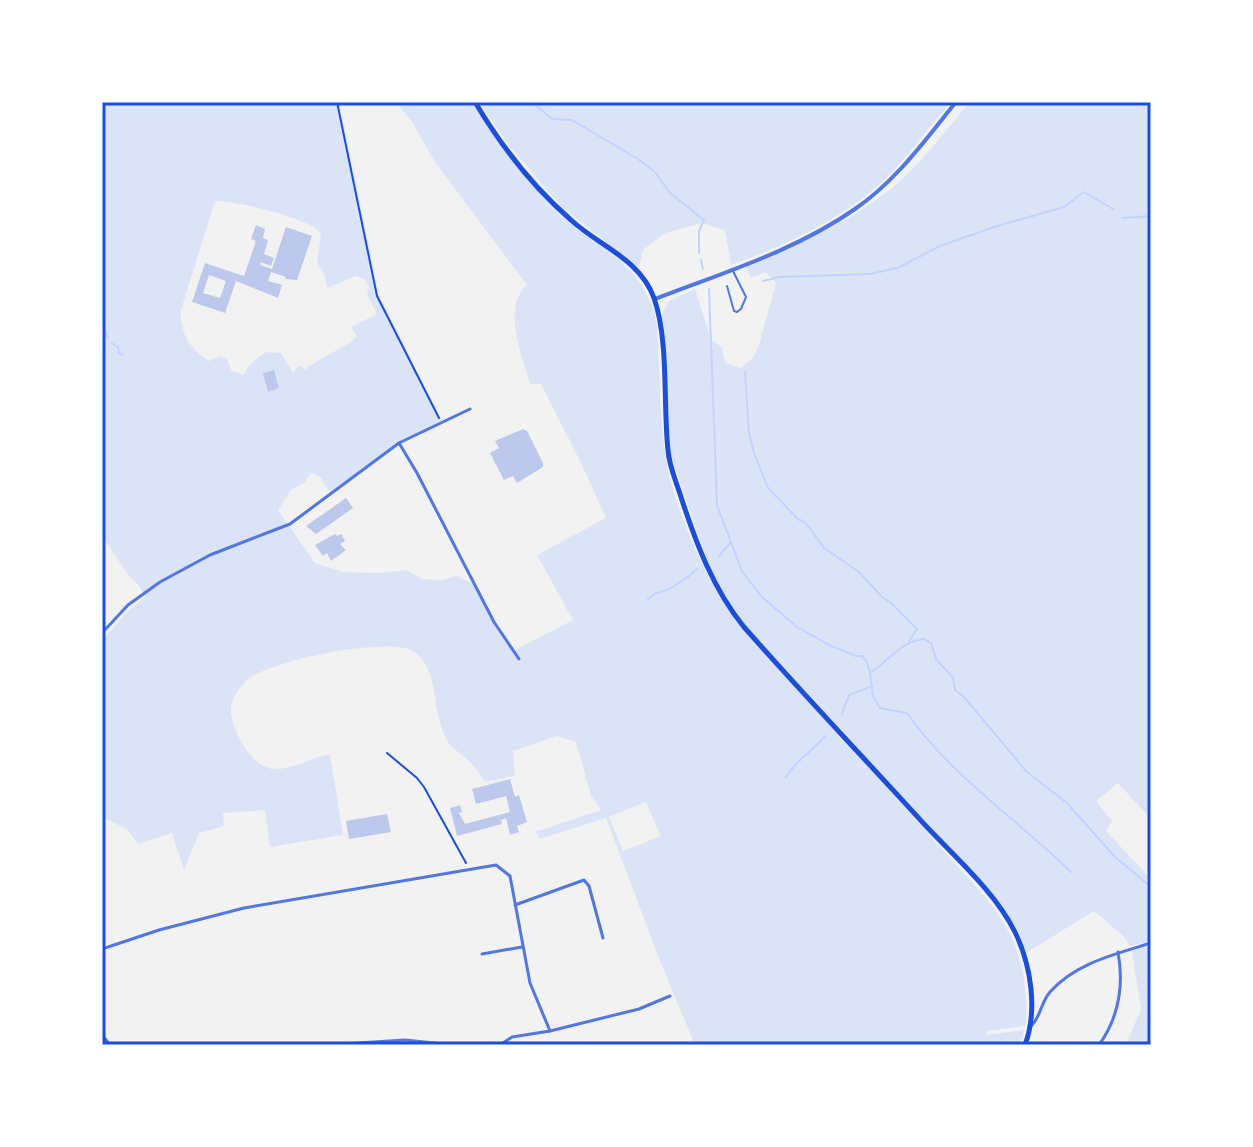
<svg xmlns="http://www.w3.org/2000/svg" width="1253" height="1147" font-family="Figtree,sans-serif">
<style>
.green{fill:#dbe4f7;fill-rule:evenodd}
.lines{fill:none;stroke-linecap:round;stroke-linejoin:round}
.stream{stroke:#bfd3fe;stroke-width:2}
.building{fill:#bdc9ec;fill-rule:evenodd}
.path{stroke:#1d4ed8;stroke-width:2}
.service{stroke:#5277de;stroke-width:2}
.minor{stroke:#5277de;stroke-width:3}
.tertiary{stroke:#5277de;stroke-width:4}
.secondary{stroke:#1d4ed8;stroke-width:5}
.neatline{fill:none;stroke:#1d4ed8;stroke-width:3}
</style>
<rect width="100%" height="100%" fill="#f2f2f2"/>
<g class="green">
<path d="M102 102H339L379 295 442 421 398 443 330 493 320 477 311 473 304 483 291 490 278 510 315 563 343 572 380 573 407 570 422 579 442 580 457 576 475 585 494 622 513 651 573 620 537 555 606 518 582 465 541 384H530C523 357 501 308 527 285L435 162 412 122 396 102H472C496 140 523 176 554 209 597 252 642 257 657 324 660 367 659 412 665 455 673 505 705 580 736 620L987 899C1019 939 1028 975 1026 1026L986 1031 987 1035 1024 1030 1020 1045H695L660 961 606 818 540 839 535 832 601 810 591 796 576 742 557 736 513 751 515 776 485 782C480 775 476 768 470 762 464 755 453 750 448 742 444 736 441 726 439 719 433 697 436 669 415 652 391 635 266 661 246 681 239 689 233 696 231 707 229 728 253 772 278 769 295 768 313 757 330 754L343 835 270 847 265 810 223 813 224 826 199 833 184 870 172 833 138 844 127 829 102 817V641L126 613 145 597 140 587 129 576 102 536ZM215 201C236 201 312 218 321 234L317 262 325 276 327 288 356 276 365 279 369 287 367 294 377 314 351 327 357 336 351 342 307 367V370L299 365 293 373 281 353 266 352 250 364 243 375 231 370 228 360 221 356 209 361C190 349 179 332 181 310ZM646 802 661 836 623 851 609 817Z"/>
<path d="M479 102H951C931 125 912 151 891 173 848 217 788 244 731 265L725 230 701 223 665 233 643 250 639 268 562 207 512 149Z"/>
<path d="M970 102H1151V112L1147 117 1151 122V819L1118 783 1096 801 1112 821 1106 831 1151 879V941L1130 946 1123 936 1094 911 1026 953 1017 929 996 898 745 625 724 596 710 570 670 453 662 315 669 301 695 289 711 340 722 347 725 363 741 368 753 358 759 345 776 283 766 272 751 278 746 267C800 243 857 220 901 180 926 157 948 128 970 102Z"/>
<polygon points="1151,946 1151,1045 1126,1045 1141,1009 1132,951"/>
</g>
<g class="lines">
<g class="stream">
<polyline points="532,102 552,119 572,120 638,159 655,172 670,193 704,220 699,231 699,253"/>
<polyline points="1122,218 1151,216"/>
<polyline points="701,260 703,269"/>
<polyline points="763,281 780,277 870,274 897,268 940,246 997,226 1064,207 1084,192 1113,209"/>
<path d="M709 289 717 505 742 571 761 596 797 627 829 645 856 656H862L867 662 870 673C889 661 901 641 924 639L931 643 936 659 953 678 955 690 963 696 1027 772 1067 803 1114 856 1151 887"/>
<polyline points="102,324 108,338"/>
<polyline points="111,343 118,347 119,353 123,355"/>
<polyline points="745,372 749,433 754,453 768,488 798,519 806,523 824,548 859,572 882,597 890,602 917,629 909,641"/>
<polyline points="719,556 731,542"/>
<path d="M648 599C656 590 663 593 671 588 681 582 689 577 697 569"/>
<path d="M870 673 873 696 880 708 907 713C949 774 1018 820 1071 872"/>
<polyline points="842,714 849,695 870,687"/>
<path d="M786 777C797 759 812 752 825 736"/>
</g>
</g>
<g class="building">
<path d="M256 225 265 229 263 238 268 240 264 254 274 258 271 266 261 262 260 265 272 269 268 281 282 285 278 298 236 281 225 313 192 302 205 263 244 276 256 241 251 239ZM209 275 226 281 220 298 203 293Z"/>
<polygon points="286,227 312,236 297,280 285,279 286,277 271,272"/>
<polygon points="274,370 279,388 268,392 263,373"/>
<polygon points="523,429 527,431 543,463 543,467 517,483 513,476 504,480 490,453 499,448 495,441"/>
<polygon points="346,498 353,508 316,534 306,526"/>
<polygon points="335,534 337,536 341,534 345,541 340,544 346,550 331,561 327,553 323,556 315,545"/>
<polygon points="510,779 515,797 519,795 527,822 517,826 519,832 510,835 506,818 501,820 502,824 457,836 450,808 460,805 462,812 459,813 465,824 510,812 506,796 476,804 472,789"/>
<polygon points="387,814 391,832 349,839 346,821"/>
</g>
<g class="lines">
<g class="path">
<polyline points="337,102 377,296 439,418"/>
<polyline points="387,753 417,778 424,787 466,863"/>
</g>
<polyline class="service" points="727,286 734,311 737,312 741,309 746,297 732,269"/>
<g class="minor">
<polyline points="399,443 417,473 494,622 519,659"/>
<polyline points="102,633 128,605 160,582 210,555 290,524 399,443 470,409"/>
<polyline points="515,905 584,880 589,886 603,938"/>
<polyline points="102,949 159,930 244,908 496,865 510,876 530,983 550,1031 512,1037 500,1045"/>
<polyline points="482,954 522,947"/>
<path d="M1032 1025C1041 1016 1041 1002 1050 992 1075 963 1116 954 1151 943"/>
<polyline points="550,1031 639,1009 670,996"/>
<polyline points="102,1035 110,1045"/>
<polyline points="326,1045 405,1040 454,1045"/>
<path d="M1099 1045C1119 1017 1124 985 1118 952"/>
</g>
<path class="tertiary" d="M655 299C722 273 795 251 855 209 896 181 925 140 956 102"/>
<path class="secondary" d="M475 102C500 144 534 188 571 220 599 246 640 259 654 298 669 340 663 405 668 450 669 466 676 481 681 497 696 543 713 589 744 627 803 694 865 759 925 825 956 858 995 892 1015 932 1031 965 1038 1010 1025 1045"/>
</g>
<rect width="1253" height="1147" fill="none" stroke="#ffffff" stroke-width="208"/>
<rect x="104" y="104" width="1045" height="939" class="neatline"/>
</svg>
